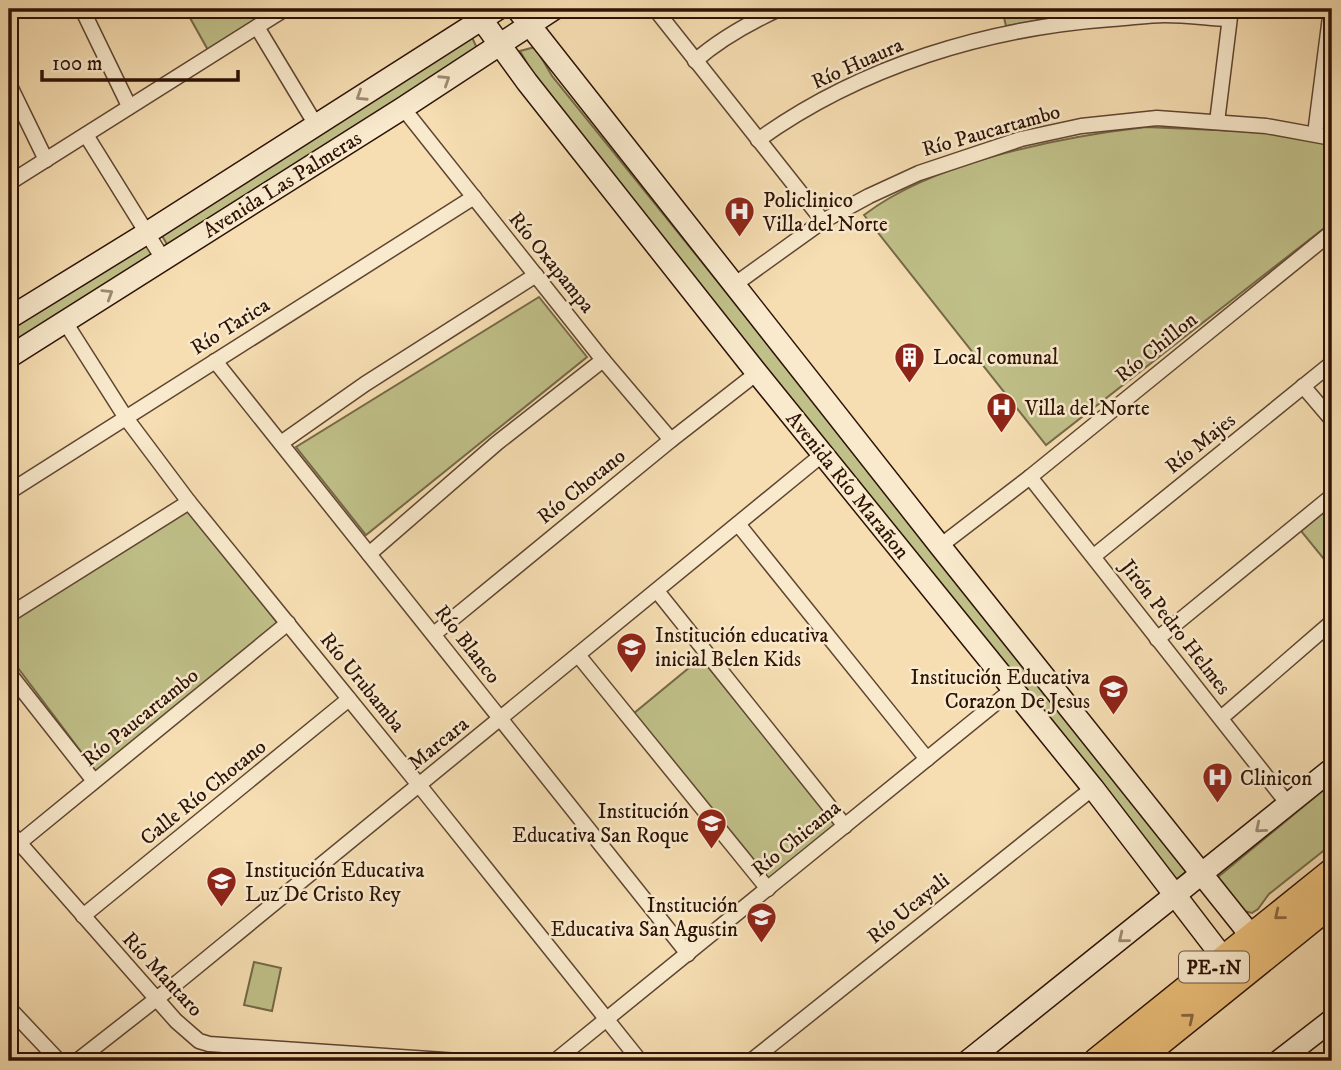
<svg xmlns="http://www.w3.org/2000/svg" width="1341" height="1070" font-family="'IM FELL DW Pica',serif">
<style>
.green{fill:#c0c089;stroke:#766948;stroke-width:2}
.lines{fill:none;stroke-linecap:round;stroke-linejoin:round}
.street-casing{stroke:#5f4531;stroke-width:17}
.secondary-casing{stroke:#2d1206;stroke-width:24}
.highway-casing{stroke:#2d1206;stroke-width:29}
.street{stroke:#f9eacd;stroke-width:14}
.secondary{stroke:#f9eacd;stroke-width:21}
.highway{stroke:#ebbf79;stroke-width:26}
.oneway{stroke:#9d8973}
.oneway2{stroke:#8c6840}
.labels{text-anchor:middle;stroke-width:5;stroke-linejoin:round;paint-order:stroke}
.shield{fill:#f9eacd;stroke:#6a5342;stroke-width:2}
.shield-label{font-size:19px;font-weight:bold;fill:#2d1206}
.street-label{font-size:21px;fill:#2d1206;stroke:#f9eacd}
.poi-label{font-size:21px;fill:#2d1206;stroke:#f9eacd;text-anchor:start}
</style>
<rect width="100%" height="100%" fill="#f6deb2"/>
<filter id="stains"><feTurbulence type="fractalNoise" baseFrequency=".00286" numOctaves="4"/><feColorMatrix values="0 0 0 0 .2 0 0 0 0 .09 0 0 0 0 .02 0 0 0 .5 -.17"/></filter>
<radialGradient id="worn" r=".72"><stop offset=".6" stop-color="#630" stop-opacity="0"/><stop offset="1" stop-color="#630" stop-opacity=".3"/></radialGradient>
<g class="green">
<polygon points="185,9 275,9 208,50"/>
<polygon points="1002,9 1104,9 1006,26"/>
<polygon points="471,35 480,55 168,246 161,234"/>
<polygon points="535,47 552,76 1190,868 1174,882 535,77 520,51"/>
<path d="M1146 127 1263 132 1332 145V222L1046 445 864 215C933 162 1060 137 1146 127Z"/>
<polygon points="147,244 153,251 150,257 9,346 9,327"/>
<polygon points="539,297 587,357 366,535 296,447"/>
<polygon points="1332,505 1332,569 1301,531"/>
<polygon points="188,509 279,625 97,773 9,656 9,622"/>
<polygon points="701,658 837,826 769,881 633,714"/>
<polygon points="1332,783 1332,844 1269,894 1258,909 1252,913 1244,911 1219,881 1218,877"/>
<polygon points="254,962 281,968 272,1011 244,1005"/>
</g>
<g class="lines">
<defs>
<g id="street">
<polyline points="82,9 129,106"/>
<polyline points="655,9 823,221"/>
<polyline points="257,27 316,125"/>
<path d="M695 61C720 39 749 23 779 9"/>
<polyline points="9,84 46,160"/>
<polyline points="403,108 603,360 671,440"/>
<polyline points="1217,122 1231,9"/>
<polyline points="1315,134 1331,9"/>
<polyline points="86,135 163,259"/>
<path d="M758 140C861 66 987 28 1112 19 1130 18 1148 15 1165 15 1187 15 1208 18 1229 19"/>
<polyline points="9,183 285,9"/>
<polyline points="734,285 823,221 869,196 919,173 1021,139 1081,126 1157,118 1266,126 1332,138"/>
<polyline points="65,322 126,418 189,502 419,785 640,1061"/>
<polyline points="215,361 688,954"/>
<polyline points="1303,386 1332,420"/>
<polyline points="281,443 365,384 536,275"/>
<polyline points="1030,477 1288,804"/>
<polyline points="9,492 474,197"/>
<polyline points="738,524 927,759"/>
<polyline points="940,546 1030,477 1332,232"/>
<polyline points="369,554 497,443 603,360"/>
<polyline points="1094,556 1332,363"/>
<polyline points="657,591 845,826"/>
<polyline points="9,615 189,502"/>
<polyline points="434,634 671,440 757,373"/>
<polyline points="1157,639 1332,496"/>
<polyline points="578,655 768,889"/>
<polyline points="9,673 94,781"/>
<polyline points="1221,718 1332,622"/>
<polyline points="9,831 176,1021 199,1041 209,1044 459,1061"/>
<polyline points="19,843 288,623"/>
<polyline points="83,916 349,699"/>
<polyline points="9,1008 59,1061"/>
<polyline points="77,1061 178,982 823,454"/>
<polyline points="555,1061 1013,689"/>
<polyline points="751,1061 1093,788"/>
</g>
<g id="secondary">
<polyline points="474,9 527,82 757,373 1093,788 1224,959"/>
<polyline points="517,9 940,546 1252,937"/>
<polyline points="9,318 147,233 498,9"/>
<polyline points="9,357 403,108 554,9"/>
<polyline points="968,1061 1332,769"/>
<polyline points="1279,1061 1332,1020"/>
</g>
<g id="highway">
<polyline points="1097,1061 1332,872"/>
<polyline points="1136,1061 1332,903"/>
</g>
</defs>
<use href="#street" class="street-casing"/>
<use href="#secondary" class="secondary-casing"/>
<use href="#highway" class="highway-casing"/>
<use href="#street" class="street"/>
<use href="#secondary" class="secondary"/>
<use href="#highway" class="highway"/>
</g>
<defs><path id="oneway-chevron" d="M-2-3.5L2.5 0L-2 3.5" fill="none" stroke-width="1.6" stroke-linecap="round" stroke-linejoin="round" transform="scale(1.75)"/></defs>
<g class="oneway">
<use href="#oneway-chevron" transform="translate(445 80) rotate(-33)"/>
<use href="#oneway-chevron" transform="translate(361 96) rotate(147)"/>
<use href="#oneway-chevron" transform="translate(108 294) rotate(-32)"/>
<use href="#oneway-chevron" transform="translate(1260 828) rotate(140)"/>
<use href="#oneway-chevron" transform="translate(1123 938) rotate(141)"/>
</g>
<g class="oneway2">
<use href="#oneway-chevron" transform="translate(1279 915) rotate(141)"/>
<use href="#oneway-chevron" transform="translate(1189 1018) rotate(-39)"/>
</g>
<defs>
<symbol id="hospital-pin" viewBox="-11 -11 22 30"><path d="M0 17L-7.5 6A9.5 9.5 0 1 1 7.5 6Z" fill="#8f2418" stroke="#f9eacd"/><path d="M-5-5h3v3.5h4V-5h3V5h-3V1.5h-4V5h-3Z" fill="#fff"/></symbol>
<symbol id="building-pin" viewBox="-11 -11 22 30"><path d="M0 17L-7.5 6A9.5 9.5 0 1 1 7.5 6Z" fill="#8f2418" stroke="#f9eacd"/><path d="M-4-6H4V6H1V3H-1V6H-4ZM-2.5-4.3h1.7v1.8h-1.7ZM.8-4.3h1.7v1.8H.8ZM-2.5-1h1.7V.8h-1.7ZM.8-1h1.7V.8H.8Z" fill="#fff"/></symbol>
<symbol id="school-pin" viewBox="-11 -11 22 30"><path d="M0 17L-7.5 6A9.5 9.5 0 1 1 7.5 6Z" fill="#8f2418" stroke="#f9eacd"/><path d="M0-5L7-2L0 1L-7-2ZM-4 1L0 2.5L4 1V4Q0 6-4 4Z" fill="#fff"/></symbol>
</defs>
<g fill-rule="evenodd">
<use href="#hospital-pin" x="722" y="194" width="35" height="47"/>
<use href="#building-pin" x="892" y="340" width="35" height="47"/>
<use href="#hospital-pin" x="984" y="390" width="35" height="47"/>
<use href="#school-pin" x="614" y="630" width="35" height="47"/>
<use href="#school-pin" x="1096" y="672" width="35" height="47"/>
<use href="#hospital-pin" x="1200" y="760" width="35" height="47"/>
<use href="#school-pin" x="694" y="806" width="35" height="47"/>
<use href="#school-pin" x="204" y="864" width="35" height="47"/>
<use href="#school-pin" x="744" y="900" width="35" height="47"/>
</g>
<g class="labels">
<rect class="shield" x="1179" y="951.5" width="70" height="31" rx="5"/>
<g class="shield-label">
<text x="1214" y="974">PE-1N</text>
</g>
<g class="street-label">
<text transform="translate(857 63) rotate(-24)" y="7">Río Huaura</text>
<text transform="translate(991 130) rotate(-16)" y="7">Río Paucartambo</text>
<text transform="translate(282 184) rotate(-32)" y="7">Avenida Las Palmeras</text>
<text transform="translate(552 262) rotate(51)" y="7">Río Oxapampa</text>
<text transform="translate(230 326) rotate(-32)" y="7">Río Tarica</text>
<text transform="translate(1156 347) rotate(-39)" y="7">Río Chillon</text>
<text transform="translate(1200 443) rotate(-39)" y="7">Río Majes</text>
<text transform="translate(848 485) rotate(51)" y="7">Avenida Río Marañon</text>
<text transform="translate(581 486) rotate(-39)" y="7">Río Chotano</text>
<text transform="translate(1176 627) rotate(52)" y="7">Jirón Pedro Helmes</text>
<text transform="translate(468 644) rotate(52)" y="7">Río Blanco</text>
<text transform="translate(363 682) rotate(51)" y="7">Río Urubamba</text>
<text transform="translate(140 717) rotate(-39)" y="7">Río Paucartambo</text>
<text transform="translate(438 743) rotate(-39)" y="7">Marcara</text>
<text transform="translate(203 792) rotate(-39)" y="7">Calle Río Chotano</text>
<text transform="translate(796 838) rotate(-39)" y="7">Río Chicama</text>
<text transform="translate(908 908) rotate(-39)" y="7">Río Ucayali</text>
<text transform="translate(163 974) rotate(47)" y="7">Río Mantaro</text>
</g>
<g class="poi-label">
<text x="763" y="207">Policlinico<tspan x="763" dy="24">Villa del Norte</tspan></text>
<text x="933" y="364">Local comunal</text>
<text x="1025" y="415">Villa del Norte</text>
<text x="655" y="642">Institución educativa<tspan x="655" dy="24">inicial Belen Kids</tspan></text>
<text x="1090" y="684" text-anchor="end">Institución Educativa<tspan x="1090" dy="24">Corazon De Jesus</tspan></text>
<text x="1240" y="785">Clinicon</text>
<text x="689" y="818" text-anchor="end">Institución<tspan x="689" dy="24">Educativa San Roque</tspan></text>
<text x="245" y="877">Institución Educativa<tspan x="245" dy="24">Luz De Cristo Rey</tspan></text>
<text x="738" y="912" text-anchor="end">Institución<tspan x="738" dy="24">Educativa San Agustin</tspan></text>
</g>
</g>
<rect width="1341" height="1070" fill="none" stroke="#f6deb2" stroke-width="35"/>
<rect x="10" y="10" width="1320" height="1049" fill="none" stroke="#2d1206" stroke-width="3.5"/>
<rect x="18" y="18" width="1306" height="1035" fill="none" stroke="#2d1206" stroke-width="2"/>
<path d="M42 70v10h196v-10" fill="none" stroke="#2d1206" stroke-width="3.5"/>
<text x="52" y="70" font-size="21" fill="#2d1206" stroke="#f9eacd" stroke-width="5" paint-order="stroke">100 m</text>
<rect width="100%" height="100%" filter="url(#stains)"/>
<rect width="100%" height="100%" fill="url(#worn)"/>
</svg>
